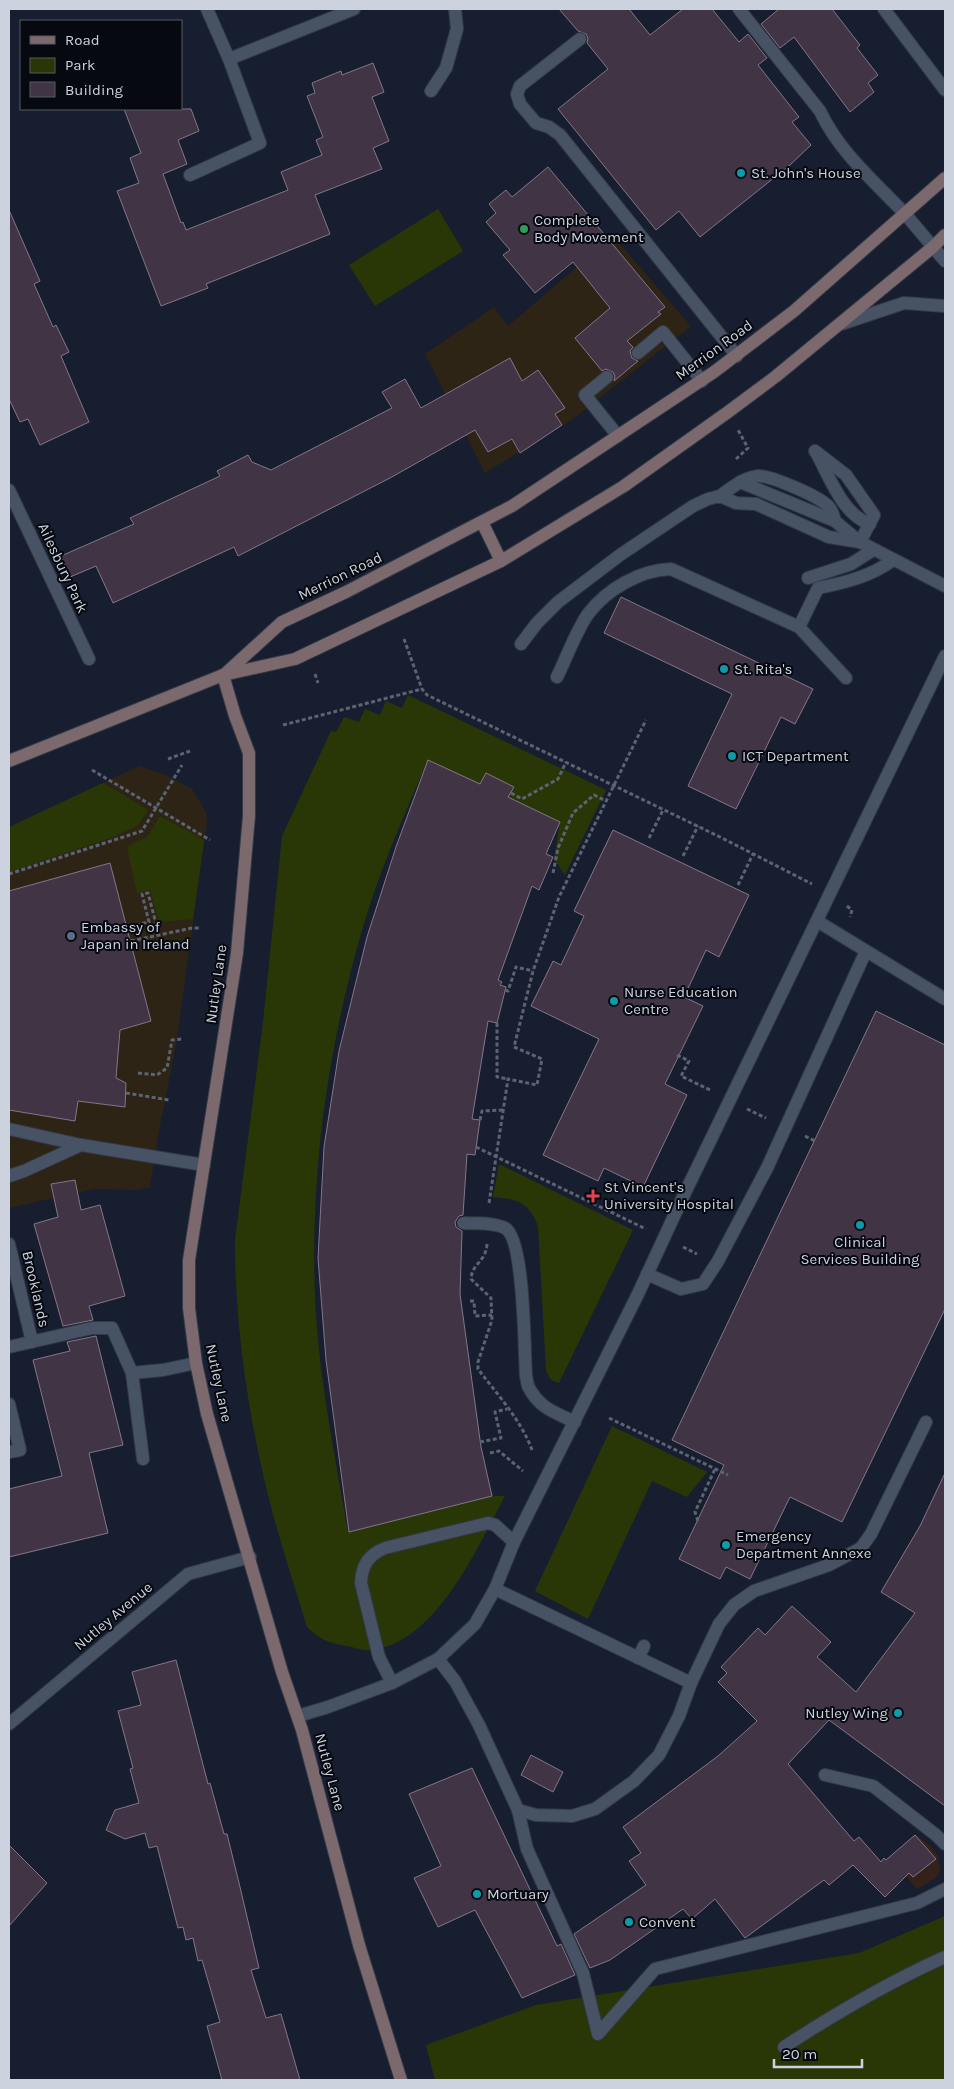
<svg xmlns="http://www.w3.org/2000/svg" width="954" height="2089" font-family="Karla,sans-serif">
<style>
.commercial{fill:#2e2415}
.industrial{fill:#33211a}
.green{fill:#293707}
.building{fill:#403445;stroke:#84768a}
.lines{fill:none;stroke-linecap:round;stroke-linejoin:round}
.lane-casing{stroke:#333946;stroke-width:14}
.street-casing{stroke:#333946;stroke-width:14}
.secondary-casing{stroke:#333946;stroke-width:14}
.path{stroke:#5c6372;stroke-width:3;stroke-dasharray:4 2.5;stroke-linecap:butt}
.lane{stroke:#485265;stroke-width:12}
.street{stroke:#485265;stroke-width:12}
.secondary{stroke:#7c696d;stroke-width:12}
.lane-bridge-casing{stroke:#333946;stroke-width:14;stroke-linecap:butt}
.lane-bridge{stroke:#485265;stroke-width:12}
.culture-dot{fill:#0f9aa8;stroke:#060910;stroke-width:2}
.leisure-dot{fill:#2e9e5b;stroke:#060910;stroke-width:2}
.service-dot{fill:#5c6f8a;stroke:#060910;stroke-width:2}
.health-dot{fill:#e0444e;stroke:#060910;stroke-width:2}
.labels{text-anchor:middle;stroke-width:4;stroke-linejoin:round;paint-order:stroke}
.poi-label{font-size:15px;fill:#cdd3de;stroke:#060910;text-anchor:start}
.street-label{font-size:15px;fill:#cdd3de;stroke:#060910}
</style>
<rect width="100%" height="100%" fill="#171e2f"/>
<g class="commercial">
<polygon points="613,236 691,326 573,419 485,473 425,354 494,307 508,326"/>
<polygon points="139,766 166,775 192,789 206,812 207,822 176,1045 159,1131 150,1187 136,1190 94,1189 9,1208 9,827"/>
</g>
<polygon class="industrial" points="915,1834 932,1847 938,1856 940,1871 936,1878 917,1889 890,1857"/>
<g class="green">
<polygon points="438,209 463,251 375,306 349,265"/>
<path d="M408 695 606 790 565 875 554 859 560 822 428 760C404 815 380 870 363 927 328 1046 310 1172 315 1296 318 1375 335 1454 348 1532L492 1496H505C478 1546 435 1646 369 1650 364 1651 356 1648 351 1647 331 1643 321 1641 307 1627 296 1591 284 1554 274 1518 250 1428 235 1333 235 1240L263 1022 282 836 331 731 336 732 344 717 359 722 365 709 380 715 386 701 402 708Z"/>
<polygon points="103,783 148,810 137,826 113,837 9,872 9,827"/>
<polygon points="160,816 204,840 193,919 159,922 150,890 137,893 127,847 147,837"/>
<path d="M499 1164 633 1230 559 1383 551 1380 546 1371 538 1226C529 1202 517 1199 493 1197Z"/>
<polygon points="612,1426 707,1472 687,1497 652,1481 588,1619 535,1591"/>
<polygon points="945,1916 945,2080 435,2080 426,2045 536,2005 859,1953"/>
</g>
<g class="building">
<polygon points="559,9 629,9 650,35 683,9 712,9 739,42 748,34 767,58 758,65 799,117 792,122 811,145 790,165 700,237 679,211 656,230 558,109 608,69 587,43 588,38 586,34 578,31"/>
<polygon points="779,9 832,9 860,45 857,48 878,75 868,83 874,92 850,112 794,37 780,48 761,24"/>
<polygon points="373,63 384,92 372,97 389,141 373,148 382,169 315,195 330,234 206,284 208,288 161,306 117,191 139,183 130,158 141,153 124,109 191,109 199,131 178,140 187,164 163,174 181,223 183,222 186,230 288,190 281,172 322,155 316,140 323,137 307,96 315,93 312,83 341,71 342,75"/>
<polygon points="548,167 665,307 658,312 661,314 627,341 633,347 630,351 632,358 638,361 614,381 615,376 613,372 606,369 602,371 575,338 610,308 573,262 535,293 503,255 510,250 486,222 496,213 489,204 506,190 512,197"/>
<polygon points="9,210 40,281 34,284 53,327 56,325 69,352 61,356 89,422 40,445 28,419 20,422 9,399"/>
<polygon points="510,358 522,381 538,370 565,408 555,414 562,425 520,453 512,439 488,452 475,430 390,478 238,556 234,547 113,603 96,566 70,577 61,556 134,524 130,518 220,476 217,471 248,455 252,462 271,470 392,408 382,392 405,379 421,408"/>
<polygon points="621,597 813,689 795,724 781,717 736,809 688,786 732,694 604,633"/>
<polygon points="428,760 480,784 486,773 514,787 508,797 560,822 546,854 553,857 539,890 532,886 498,980 502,982 500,985 506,987 497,1023 488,1021 472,1119 480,1120 475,1155 467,1154 463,1215 459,1216 455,1222 456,1227 462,1231 460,1294 481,1447 492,1496 349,1532 326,1360 318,1258 324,1147 339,1051 367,937 396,847"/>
<polygon points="613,830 749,895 719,957 706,950 684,997 703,1006 665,1084 687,1095 643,1187 604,1168 598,1181 543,1155 599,1039 531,1006 553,961 561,965 584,916 574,911"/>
<polygon points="110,863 151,1021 120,1030 116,1078 126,1083 125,1107 78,1101 75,1121 9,1110 9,891"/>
<polygon points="876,1011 945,1045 945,1309 842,1522 790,1497 750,1579 726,1567 720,1579 679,1559 724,1465 672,1440"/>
<polygon points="75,1180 81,1210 100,1205 125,1296 89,1306 93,1320 63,1326 34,1224 58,1217 51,1184"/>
<polygon points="96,1336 123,1445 89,1453 108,1533 9,1557 9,1489 62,1476 33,1360 70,1351 67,1342"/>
<polygon points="945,1473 945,1806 829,1720 788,1764 854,1841 859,1837 881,1862 884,1858 886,1860 915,1835 936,1859 913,1877 909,1873 885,1897 853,1865 829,1885 824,1880 745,1938 715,1899 692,1919 683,1909 610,1960 590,1968 574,1934 646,1885 629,1861 641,1853 623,1827 718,1756 757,1721 718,1682 727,1673 721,1667 758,1628 765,1635 792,1606 831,1642 817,1657 856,1692 915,1613 881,1592 920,1526"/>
<polygon points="176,1660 208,1784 210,1783 224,1834 227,1834 240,1887 259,1968 251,1970 266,2018 281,2014 300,2080 222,2080 207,2026 220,2022 202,1960 198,1961 193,1938 186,1940 183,1927 178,1928 157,1846 149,1848 145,1833 125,1839 106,1830 115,1810 139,1803 130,1769 133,1768 118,1711 141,1705 132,1672"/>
<polygon points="531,1755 563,1772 553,1792 521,1775"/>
<polygon points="472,1768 557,1946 561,1944 575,1975 522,1998 475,1910 438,1927 414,1878 441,1866 409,1794"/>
<polygon points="9,1845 47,1883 9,1926"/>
</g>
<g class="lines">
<defs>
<g id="lane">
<path d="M739 9 820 111C839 152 875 182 905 214 919 230 932 246 945 261"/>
<polyline points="580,39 520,86 517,94 520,104 536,123 549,127 560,135 737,356"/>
<polyline points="841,324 904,303 945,306"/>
<polyline points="638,353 663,332 702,381"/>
<polyline points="607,377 585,395 618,436"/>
<polyline points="815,451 846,475 874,515 860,542"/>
<path d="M817 454C830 478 843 515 870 524"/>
<polyline points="740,482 835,521 860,542 945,586"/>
<path d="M720 496C731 488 743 478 758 476 770 475 821 497 829 507 832 510 834 517 835 521"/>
<polyline points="808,578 851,564 873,550"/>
<path d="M799 627 818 588C844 583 872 576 893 560"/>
<polyline points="521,644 537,623 558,602 620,555 693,506 708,499 720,496 736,503 756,504 829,537 860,542"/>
<path d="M557 677C567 657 575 633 588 614 607 589 640 570 671 569L799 627 846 678"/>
<polyline points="817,921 945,999"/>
<polyline points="9,1129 81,1145 204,1165"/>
<polyline points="9,1176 24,1171 81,1145"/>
<polyline points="9,1244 32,1342"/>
<polyline points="647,1274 681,1289 703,1284 718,1261 767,1168 866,951"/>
<polyline points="9,1347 92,1328 112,1328 132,1373 163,1370 196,1363"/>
<polyline points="132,1373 143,1459"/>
<path d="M528 1386C539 1408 554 1412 575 1422"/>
<polyline points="9,1404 20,1450 9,1452"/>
<polyline points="495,1589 691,1683"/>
<polyline points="638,1658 644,1646"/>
<polyline points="438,1659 455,1681 479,1725 518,1810 527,1849 583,1973 598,2034 655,1969 917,1903 945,1889"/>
<path d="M392 1683 379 1657 361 1583C362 1565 368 1555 385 1548L488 1523 495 1525 514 1542"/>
<polyline points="298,1716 328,1707 392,1683 438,1659 475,1624 495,1589 514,1542 638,1294 681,1201 945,656"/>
<polyline points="825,1775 873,1786 936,1835 945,1844"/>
<polyline points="518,1810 536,1815 572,1816 595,1809 634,1781 659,1755 679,1716 691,1683 719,1624 734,1605 754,1591 829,1565 861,1548 871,1534 926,1422"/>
<path d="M784 2047C836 2013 889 1982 945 1957"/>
</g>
<g id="street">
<polyline points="207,9 229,59"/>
<polyline points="884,9 945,90"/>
<polyline points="431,91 446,68 457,29 455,9"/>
<polyline points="190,175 260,143 229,59 354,9"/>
<polyline points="9,490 89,659"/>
<polyline points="9,1724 188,1574 250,1557"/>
</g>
<g id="secondary">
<polyline points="482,522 501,561"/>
<polyline points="225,674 282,622 346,592 512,506 714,372 794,311 945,178"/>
<polyline points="223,675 235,716 249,753 249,816 237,953 189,1260 189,1308 196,1363 207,1414 282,1672 302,1730 359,1945 401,2080"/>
<polyline points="9,761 223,675 295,659 501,561 624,486 728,412 775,377 933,247 945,235"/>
</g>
</defs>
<use href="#lane" class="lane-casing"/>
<use href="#street" class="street-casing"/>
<use href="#secondary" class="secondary-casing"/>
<g class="path">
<polyline points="736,459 748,448 738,430"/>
<polyline points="404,639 422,689 427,695 722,838 812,884"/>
<polyline points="315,674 318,683"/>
<polyline points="283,725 422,689"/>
<polyline points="168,759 190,751"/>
<polyline points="92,770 210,840"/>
<polyline points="511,793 522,799 558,779 566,762"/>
<polyline points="649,838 663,810"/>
<polyline points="683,856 698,826"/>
<polyline points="553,873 558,848 573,813 594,795 606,801"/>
<polyline points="9,874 142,831 182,765"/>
<polyline points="738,885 753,854"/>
<polyline points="847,906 852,910 850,917"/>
<polyline points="136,925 149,922 142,894 148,893 159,935"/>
<polyline points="131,941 192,928 201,928"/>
<polyline points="505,990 508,991 516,967 533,971"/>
<polyline points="497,1023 497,1077 508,1079"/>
<polyline points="677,1055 689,1061 681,1076 710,1090"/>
<polyline points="138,1073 157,1075 167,1068 172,1040 182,1039"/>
<polyline points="126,1093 169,1100"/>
<polyline points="747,1109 766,1118"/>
<polyline points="480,1120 482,1111 504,1110"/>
<polyline points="805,1136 815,1141"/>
<polyline points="476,1147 646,1229"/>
<polyline points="489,1203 508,1079 537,1085 542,1059 514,1047 533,971 559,897 646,720"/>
<path d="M487 1244C486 1262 472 1263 471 1279L491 1298 492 1320 478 1362V1369C497 1394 521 1420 532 1450"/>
<polyline points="683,1247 697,1254"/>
<polyline points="470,1301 474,1301 475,1316 492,1315"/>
<polyline points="609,1418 728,1475"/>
<polyline points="480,1442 501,1438 495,1412 507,1409"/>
<polyline points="490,1453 499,1451 523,1471"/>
<polyline points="698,1521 695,1512 715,1469"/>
</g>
<use href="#lane" class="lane"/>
<use href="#street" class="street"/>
<use href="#secondary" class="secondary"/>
<defs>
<path id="lane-bridge" d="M463 1223C476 1224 493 1222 505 1228 525 1239 524 1351 526 1376L528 1386"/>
</defs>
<use href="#lane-bridge" class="lane-bridge-casing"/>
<use href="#lane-bridge" class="lane-bridge"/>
</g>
<g class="culture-dot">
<circle cx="741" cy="173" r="5"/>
<circle cx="724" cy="669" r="5"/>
<circle cx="732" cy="756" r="5"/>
<circle cx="614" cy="1001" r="5"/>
<circle cx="860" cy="1225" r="5"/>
<circle cx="726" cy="1545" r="5"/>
<circle cx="898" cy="1713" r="5"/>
<circle cx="477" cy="1894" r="5"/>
<circle cx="629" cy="1922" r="5"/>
</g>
<circle class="leisure-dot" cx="524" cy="229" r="5"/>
<circle class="service-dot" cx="71" cy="936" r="5"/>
<path class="health-dot" d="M590.5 1188.5h5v5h5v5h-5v5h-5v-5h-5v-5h5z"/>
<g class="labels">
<g class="poi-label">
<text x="751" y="178">St. John's House</text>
<text x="534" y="225">Complete<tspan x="534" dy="17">Body Movement</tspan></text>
<text x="734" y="674">St. Rita's</text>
<text x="742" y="761">ICT Department</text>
<text x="81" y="932">Embassy of<tspan x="81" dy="17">Japan in Ireland</tspan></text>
<text x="624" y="997">Nurse Education<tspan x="624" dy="17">Centre</tspan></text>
<text x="604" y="1192">St Vincent's<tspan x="604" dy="17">University Hospital</tspan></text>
<text x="860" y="1247" text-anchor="middle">Clinical<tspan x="860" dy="17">Services Building</tspan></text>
<text x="736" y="1541">Emergency<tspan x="736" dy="17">Department Annexe</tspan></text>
<text x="888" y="1718" text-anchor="end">Nutley Wing</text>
<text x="487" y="1899">Mortuary</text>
<text x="639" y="1927">Convent</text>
</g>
<g class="street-label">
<text transform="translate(714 350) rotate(-36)" y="5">Merrion Road</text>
<text transform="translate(63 568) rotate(65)" y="5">Ailesbury Park</text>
<text transform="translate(340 576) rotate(-26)" y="5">Merrion Road</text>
<text transform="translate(216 984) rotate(-82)" y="5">Nutley Lane</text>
<text transform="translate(36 1289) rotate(77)" y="5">Brooklands</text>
<text transform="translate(219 1383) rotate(78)" y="5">Nutley Lane</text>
<text transform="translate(113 1616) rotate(-40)" y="5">Nutley Avenue</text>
<text transform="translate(330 1772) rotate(75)" y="5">Nutley Lane</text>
</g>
</g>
<rect width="954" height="2089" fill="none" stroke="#cdd3de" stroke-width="20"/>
<rect x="20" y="20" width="162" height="90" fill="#060910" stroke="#565a62"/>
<rect x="30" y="36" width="25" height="8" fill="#7c696d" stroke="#565a62"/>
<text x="65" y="45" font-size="15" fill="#cdd3de">Road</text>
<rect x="30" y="58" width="25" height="15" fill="#293707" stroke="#565a62"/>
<text x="65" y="70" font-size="15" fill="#cdd3de">Park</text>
<rect x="30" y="82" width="25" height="15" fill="#403445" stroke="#565a62"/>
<text x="65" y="95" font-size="15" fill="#cdd3de">Building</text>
<path d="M774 2059v8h88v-8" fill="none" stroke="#cdd3de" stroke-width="2.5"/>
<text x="782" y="2059" font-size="15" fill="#cdd3de" stroke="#060910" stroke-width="4" paint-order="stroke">20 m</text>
</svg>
